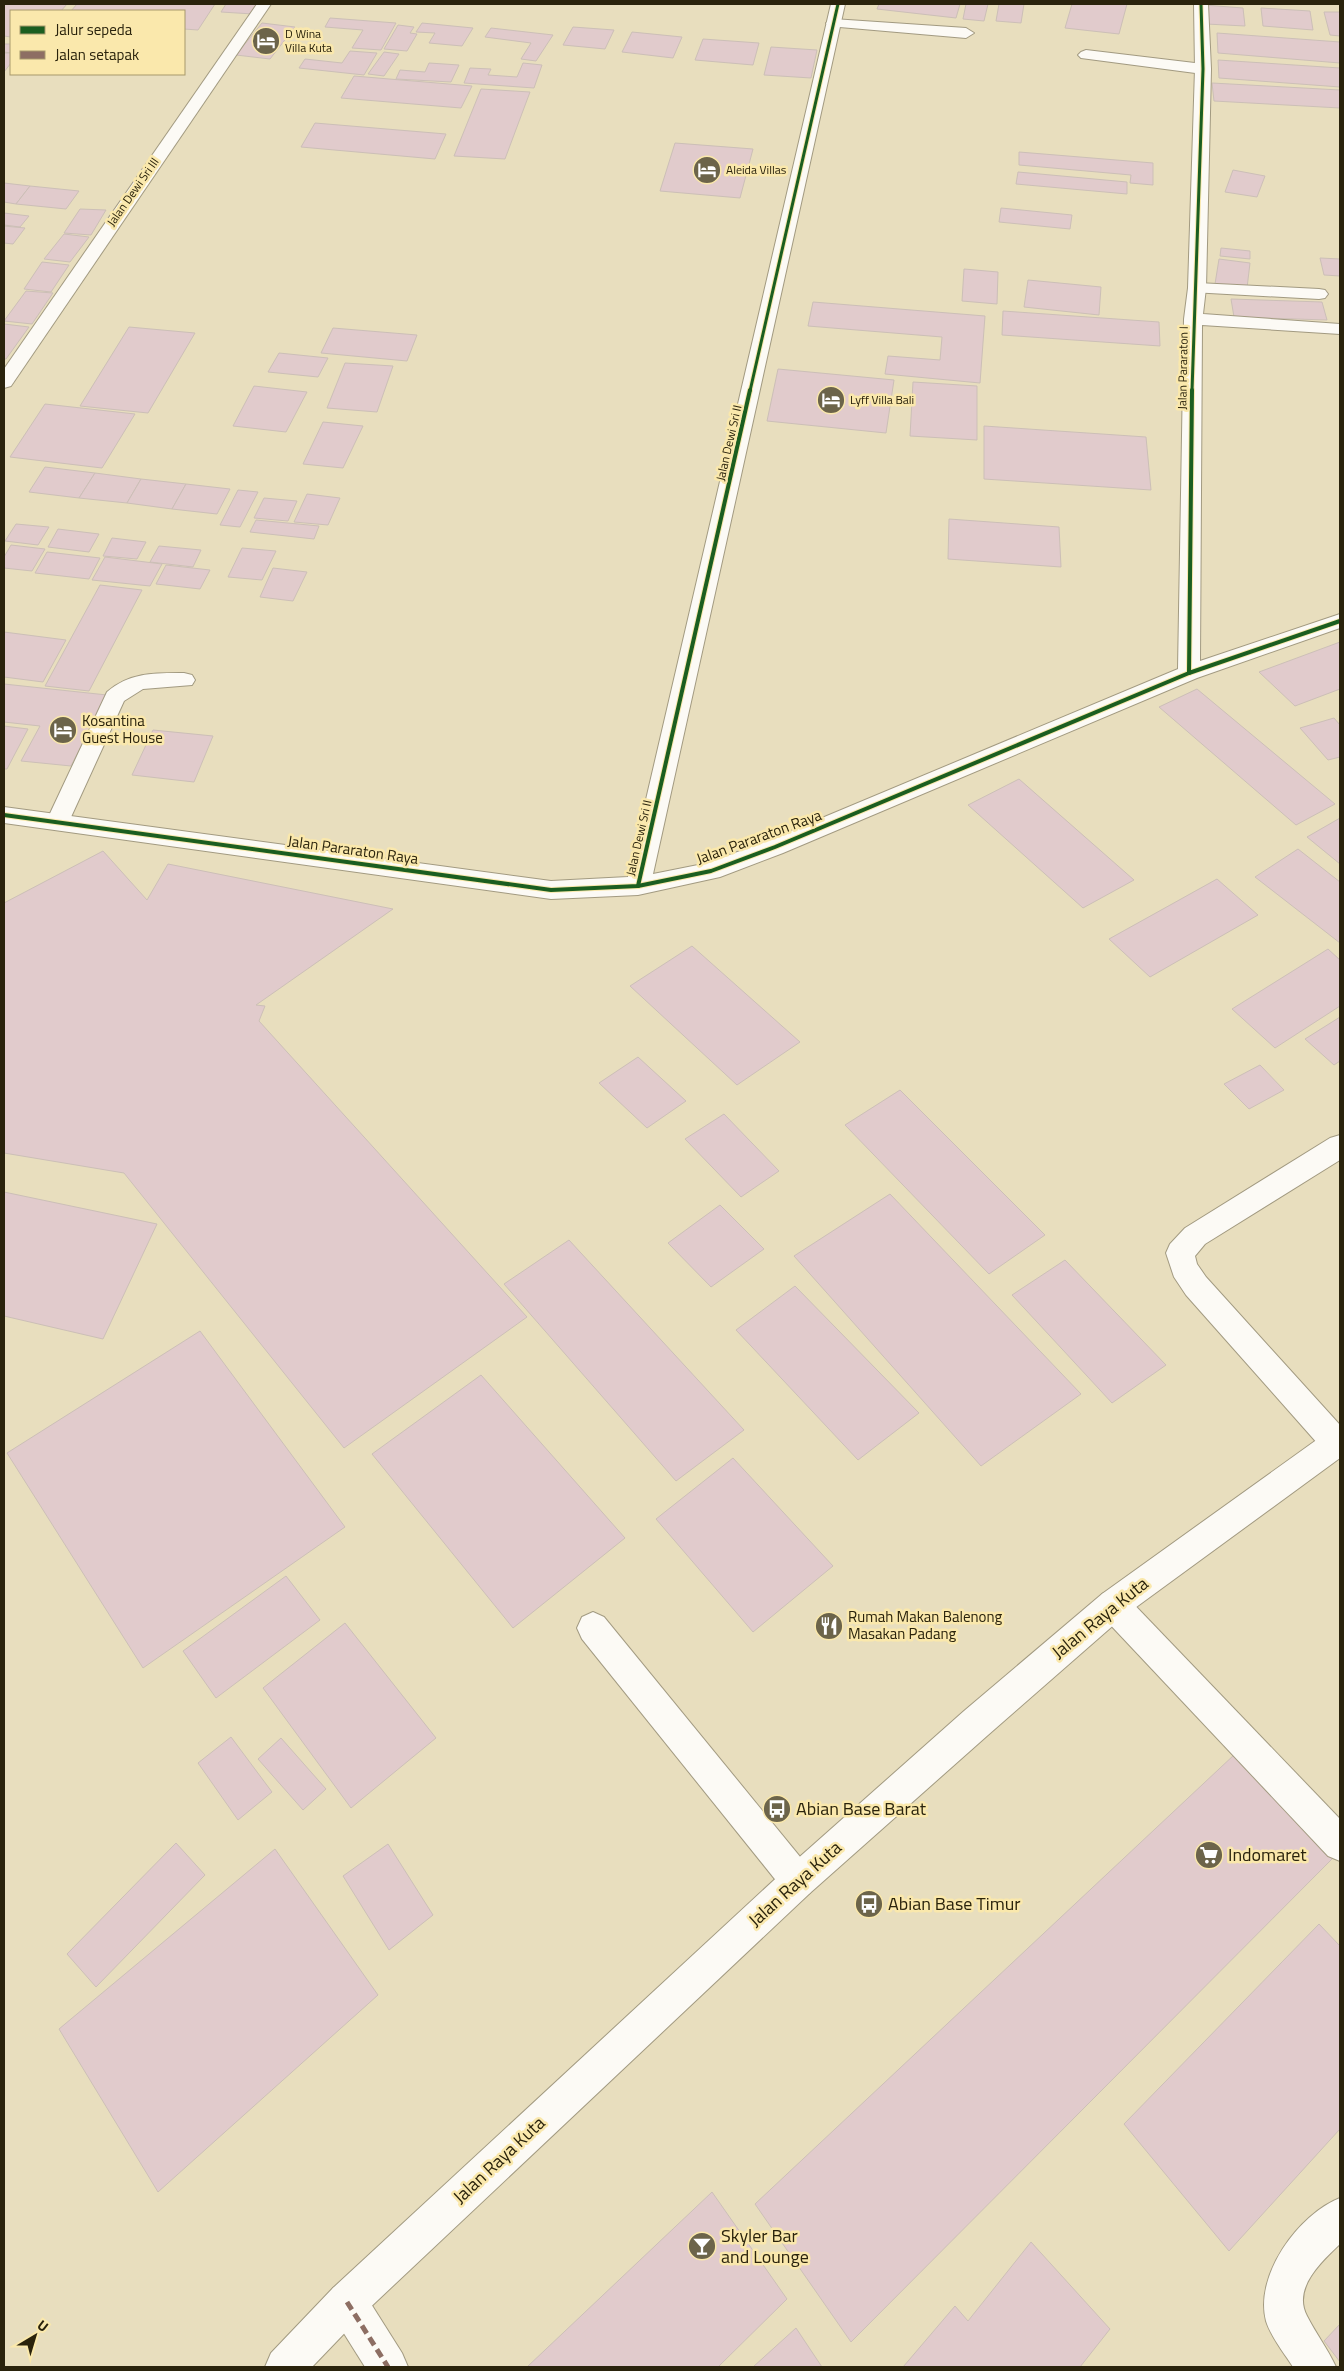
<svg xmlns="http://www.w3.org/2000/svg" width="1344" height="2371" font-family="'Titillium Web',sans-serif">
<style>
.building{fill:#e1cbcc;stroke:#ccbfb7}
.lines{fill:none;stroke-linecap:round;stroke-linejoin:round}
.lane-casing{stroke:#a29a81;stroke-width:2}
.street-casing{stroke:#a29a81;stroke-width:2}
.secondary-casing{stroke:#a29a81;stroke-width:2}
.lane{fill:#fcfaf5;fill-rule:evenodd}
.street{fill:#fcfaf5;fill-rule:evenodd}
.secondary{fill:#fcfaf5;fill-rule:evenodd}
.quiet{stroke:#8d6e63;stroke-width:5;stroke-dasharray:9 5;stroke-linecap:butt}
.cycleway-far1-casing{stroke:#fae8ac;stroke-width:5}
.cycleway-casing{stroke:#fae8ac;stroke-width:6}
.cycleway-far1{stroke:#1b5e20;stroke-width:3}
.cycleway{stroke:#1b5e20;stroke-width:4}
.labels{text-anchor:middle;stroke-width:5;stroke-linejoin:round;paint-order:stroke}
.far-poi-label{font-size:12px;fill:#2a230c;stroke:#fae8ac;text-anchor:start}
.far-street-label{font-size:12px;fill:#2a230c;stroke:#fae8ac}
.poi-label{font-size:15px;fill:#2a230c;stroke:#fae8ac;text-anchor:start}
.street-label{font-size:15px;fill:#2a230c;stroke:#fae8ac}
.near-street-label{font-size:18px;fill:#2a230c;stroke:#fae8ac}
.near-poi-label{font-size:18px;fill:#2a230c;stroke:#fae8ac;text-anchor:start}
</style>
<rect width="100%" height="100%" fill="#e8debe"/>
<g class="building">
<polygon points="4,4 67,4 61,11 11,11 11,37 4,36"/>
<polygon points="77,4 215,4 198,30 184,29 184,11 71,11"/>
<polygon points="226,4 259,4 253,14 221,12"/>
<polygon points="879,4 960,4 956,18 877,9"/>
<polygon points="966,4 988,4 984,21 963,19"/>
<polygon points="999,4 1024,4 1021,23 996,21"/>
<polygon points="1072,4 1127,4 1119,34 1065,28"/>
<polygon points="1204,5 1243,8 1245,26 1206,24"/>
<polygon points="1261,8 1310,11 1313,30 1263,26"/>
<polygon points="1324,12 1340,12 1340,36 1330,35"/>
<polygon points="330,18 396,23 381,50 352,48 363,30 325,27"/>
<polygon points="262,23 295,27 270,59 236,55"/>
<polygon points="422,23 473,28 462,46 429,43 435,33 416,32"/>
<polygon points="398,25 414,27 410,33 417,34 407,51 384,49"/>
<polygon points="573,27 614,30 605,49 563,45"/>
<polygon points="491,28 553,35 536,61 521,59 531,43 485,37"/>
<polygon points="632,32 682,37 673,58 622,52"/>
<polygon points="1217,33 1340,42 1340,63 1218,53"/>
<polygon points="703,39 759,43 753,65 695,60"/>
<polygon points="4,44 11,44 11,53 4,52"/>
<polygon points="771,47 817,50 811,78 764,75"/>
<polygon points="350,51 377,53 364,75 299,68 305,59 342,63"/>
<polygon points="384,52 399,54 384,76 368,74"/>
<polygon points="4,53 11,53 11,63 4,72"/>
<polygon points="1218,60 1340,68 1340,87 1219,78"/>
<polygon points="429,63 459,65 451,82 396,79 400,70 425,72"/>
<polygon points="523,63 542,65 534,88 464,83 470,68 491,69 488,75 517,77"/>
<polygon points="354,76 472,86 461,108 341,98"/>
<polygon points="1212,83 1340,90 1340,108 1214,101"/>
<polygon points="481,89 530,92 505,159 454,156"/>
<polygon points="315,123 446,134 435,159 301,147"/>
<polygon points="675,143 753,149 740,198 660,191"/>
<polygon points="1019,152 1153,163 1153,185 1130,183 1131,175 1019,165"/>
<polygon points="1233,170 1265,176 1257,197 1225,192"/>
<polygon points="1018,172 1127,182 1127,194 1016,184"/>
<polygon points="4,183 30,186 16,204 4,202"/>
<polygon points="30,186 79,191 66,209 16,204"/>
<polygon points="1001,208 1072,215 1070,229 999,222"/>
<polygon points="80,209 106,210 91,235 64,233"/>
<polygon points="4,213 29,216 20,227 4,225"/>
<polygon points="4,226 25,228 13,244 4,243"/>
<polygon points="64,234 89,237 70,262 44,259"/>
<polygon points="1221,248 1250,251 1250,259 1220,256"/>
<polygon points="1320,258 1340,259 1340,276 1324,275"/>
<polygon points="1219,259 1250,263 1247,288 1215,284"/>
<polygon points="42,262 69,265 51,292 24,289"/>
<polygon points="964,269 998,272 997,304 962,301"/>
<polygon points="1028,280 1101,287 1099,315 1024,307"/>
<polygon points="26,291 53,293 32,324 4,321"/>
<polygon points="1231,299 1322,302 1327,320 1234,317"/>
<polygon points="813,302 985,316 980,383 885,374 888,356 940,360 942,337 808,326"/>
<polygon points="1003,311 1159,322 1160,346 1002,335"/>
<polygon points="4,324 29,327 6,359 4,359"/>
<polygon points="129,327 195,333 148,413 80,406"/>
<polygon points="333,328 417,335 407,361 321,353"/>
<polygon points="279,353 328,358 318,377 268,372"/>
<polygon points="345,363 393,366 377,412 327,408"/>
<polygon points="778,369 894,380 886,433 767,421"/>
<polygon points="913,382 977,386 977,440 910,436"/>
<polygon points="254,386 307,392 286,432 233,426"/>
<polygon points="45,404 135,414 102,468 10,457"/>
<polygon points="323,422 363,426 343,468 303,464"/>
<polygon points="984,426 1146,437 1151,490 984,479"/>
<polygon points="45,467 95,473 79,498 29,492"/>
<polygon points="95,473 141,479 127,503 79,498"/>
<polygon points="141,479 186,484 172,509 127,503"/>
<polygon points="186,484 230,489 217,514 172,509"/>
<polygon points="238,490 258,492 240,527 220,525"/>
<polygon points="307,494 340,498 328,525 294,522"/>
<polygon points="264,498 297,501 288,521 254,518"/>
<polygon points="949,519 1059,527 1061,567 948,559"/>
<polygon points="256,520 319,526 314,539 250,532"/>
<polygon points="16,524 49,527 38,545 5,541"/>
<polygon points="58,529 99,534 89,552 48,547"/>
<polygon points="112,538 146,542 137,559 103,556"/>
<polygon points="11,545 45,549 32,571 4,568 4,557"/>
<polygon points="159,546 201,550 193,567 150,562"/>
<polygon points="242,548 276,551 262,580 228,577"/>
<polygon points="47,552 100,558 89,579 35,573"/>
<polygon points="105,557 162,564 150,586 92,580"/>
<polygon points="166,565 210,570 200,589 156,584"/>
<polygon points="273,568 307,572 293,601 260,597"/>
<polygon points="100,585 142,590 89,691 45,686"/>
<polygon points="4,632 66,640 43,682 4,677"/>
<polygon points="1340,642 1340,689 1295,706 1259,672"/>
<polygon points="4,684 107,695 71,766 21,761 40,726 4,722"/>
<polygon points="1197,689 1335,804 1296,825 1159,707"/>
<polygon points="1334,718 1340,725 1340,757 1328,760 1300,728"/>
<polygon points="4,726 28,729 7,769 4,769"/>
<polygon points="153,730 213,736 194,782 132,775"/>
<polygon points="1019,779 1134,880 1083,908 968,805"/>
<polygon points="1340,818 1340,864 1307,837"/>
<polygon points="1298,849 1340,882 1340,943 1255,877"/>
<polygon points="103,851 147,900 168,864 393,909 256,1005 265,1006 259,1021 527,1317 344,1448 124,1173 4,1153 4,903"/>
<polygon points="1217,879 1258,915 1150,977 1109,939"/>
<polygon points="692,946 800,1042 737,1085 630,986"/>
<polygon points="1328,949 1340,960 1340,1006 1275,1048 1232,1009"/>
<polygon points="1340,1017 1340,1061 1334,1065 1305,1039"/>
<polygon points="638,1057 686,1101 647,1128 599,1083"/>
<polygon points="1260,1065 1284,1090 1249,1109 1224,1084"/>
<polygon points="900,1090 1045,1235 989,1274 845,1125"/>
<polygon points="724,1114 779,1171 741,1197 685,1139"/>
<polygon points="4,1192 157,1224 103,1339 4,1316"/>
<polygon points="890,1194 1081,1394 981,1466 794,1256"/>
<polygon points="720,1205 764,1249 711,1287 668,1243"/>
<polygon points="569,1240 744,1430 676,1481 504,1284"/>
<polygon points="1065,1260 1166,1365 1112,1403 1012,1295"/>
<polygon points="795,1286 919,1413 858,1460 736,1330"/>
<polygon points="200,1331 345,1527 143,1668 7,1453"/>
<polygon points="481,1375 625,1538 513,1628 372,1454"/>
<polygon points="733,1458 833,1566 753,1632 656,1519"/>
<polygon points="286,1576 320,1620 216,1698 183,1651"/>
<polygon points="345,1623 436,1738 351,1808 263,1688"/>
<polygon points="231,1737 272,1792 238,1820 198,1763"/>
<polygon points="281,1738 326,1789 303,1810 258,1759"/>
<polygon points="1235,1754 1333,1858 851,2342 755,2204"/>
<polygon points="176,1843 205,1875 96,1987 67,1954"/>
<polygon points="388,1844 433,1915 389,1950 343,1876"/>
<polygon points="275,1849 378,1995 158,2192 59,2029"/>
<polygon points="1319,1924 1340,1946 1340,2129 1229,2251 1124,2124"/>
<polygon points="712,2192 787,2299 718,2367 527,2367"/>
<polygon points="1031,2242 1110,2329 1080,2367 903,2367 955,2306 968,2321"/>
<polygon points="1340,2324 1340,2362 1324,2341"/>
<polygon points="796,2328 822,2367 753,2367"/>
</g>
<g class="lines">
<defs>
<g id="lane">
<polygon points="833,19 966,28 974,33 966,38 828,26 826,23"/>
<polygon points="1086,50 1203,64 1211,69 1203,74 1081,58 1078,55 1081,52"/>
<polygon points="1197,283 1319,289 1325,290 1328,294 1325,298 1319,299 1191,292 1188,288 1191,284"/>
<path d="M184 673 192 675 195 680 192 685 143 689 124 701 66 828 58 830 50 828 46 822 107 692C130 672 156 673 184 673Z"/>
<polygon points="1340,1135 1340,1160 1205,1244 1195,1256 1197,1264 1206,1277 1340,1425 1340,1456 1337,1457 1326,1453 1186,1295 1174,1277 1166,1253 1170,1244 1185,1228 1330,1138"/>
<polygon points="1113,1589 1124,1594 1340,1819 1340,1861 1328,1856 1102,1616 1097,1605 1102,1594"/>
<polygon points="593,1612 604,1617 810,1869 815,1881 810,1893 798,1898 786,1893 582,1639 577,1628 582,1617"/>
<path d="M1340 2198V2244C1322 2261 1292 2288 1307 2316 1316 2334 1328 2349 1336 2367H1293C1284 2353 1271 2337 1266 2321 1254 2275 1299 2214 1340 2198Z"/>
</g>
<g id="street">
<polygon points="257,4 271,4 11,386 4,388 4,369"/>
<polygon points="831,4 845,4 653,874 708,863 767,841 1178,669 1184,319 1188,288 1195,69 1194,4 1208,4 1211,69 1206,288 1203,314 1340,324 1340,334 1202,325 1200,661 1340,614 1340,628 1197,678 783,853 720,877 638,895 551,899 4,823 4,807 551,881 628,877"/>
<polygon points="347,2282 361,2288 402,2353 408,2367 365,2367 333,2316 327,2302 333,2288"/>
</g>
<polygon id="secondary" points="1340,1427 1340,1458 1124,1616 988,1735 810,1893 361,2316 312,2367 265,2367 271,2353 333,2288 786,1869 964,1711 1102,1594 1329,1431"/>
</defs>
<use href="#lane" class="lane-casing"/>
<use href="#street" class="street-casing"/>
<use href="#secondary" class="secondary-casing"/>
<use href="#lane" class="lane"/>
<use href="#street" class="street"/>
<use href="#secondary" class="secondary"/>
<polyline class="quiet" points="347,2302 388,2367"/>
<defs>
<g id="cycleway-far1">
<polyline points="750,391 838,4"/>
<polyline points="1192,391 1203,69 1201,4"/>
</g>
<g id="cycleway">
<polyline points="1189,673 1192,390"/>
<polyline points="4,815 551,890 638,886 711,871 775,847 1189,673 1340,621"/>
<polyline points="638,886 750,390"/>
</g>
</defs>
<use href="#cycleway-far1" class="cycleway-far1-casing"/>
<use href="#cycleway" class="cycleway-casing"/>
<use href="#cycleway-far1" class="cycleway-far1"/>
<use href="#cycleway" class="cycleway"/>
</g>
<defs>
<symbol id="hotel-disc" viewBox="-11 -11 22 22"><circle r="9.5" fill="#6c644a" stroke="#fae8ac"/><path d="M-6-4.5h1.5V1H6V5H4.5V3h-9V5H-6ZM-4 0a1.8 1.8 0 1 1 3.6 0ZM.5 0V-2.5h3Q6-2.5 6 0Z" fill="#fff"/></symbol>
<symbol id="restaurant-disc" viewBox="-11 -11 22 22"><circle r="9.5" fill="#6c644a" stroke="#fae8ac"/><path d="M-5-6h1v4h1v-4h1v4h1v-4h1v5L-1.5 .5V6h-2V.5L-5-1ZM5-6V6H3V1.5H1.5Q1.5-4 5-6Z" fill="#fff"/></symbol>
<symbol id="bus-disc" viewBox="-11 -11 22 22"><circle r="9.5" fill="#6c644a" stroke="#fae8ac"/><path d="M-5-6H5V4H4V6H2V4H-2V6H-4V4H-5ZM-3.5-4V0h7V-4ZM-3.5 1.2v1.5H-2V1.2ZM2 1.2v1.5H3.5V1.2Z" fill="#fff"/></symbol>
<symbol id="supermarket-disc" viewBox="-11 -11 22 22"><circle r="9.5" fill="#6c644a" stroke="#fae8ac"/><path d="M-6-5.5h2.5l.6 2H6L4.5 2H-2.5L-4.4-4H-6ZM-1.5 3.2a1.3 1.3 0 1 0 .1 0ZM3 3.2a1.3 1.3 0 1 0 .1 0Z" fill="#fff"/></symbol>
<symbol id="bar-disc" viewBox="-11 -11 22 22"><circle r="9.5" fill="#6c644a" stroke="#fae8ac"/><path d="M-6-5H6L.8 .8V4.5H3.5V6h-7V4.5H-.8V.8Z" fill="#fff"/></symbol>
</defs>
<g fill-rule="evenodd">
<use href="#hotel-disc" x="250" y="25" width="32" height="32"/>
<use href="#hotel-disc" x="691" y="154" width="32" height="32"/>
<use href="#hotel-disc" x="815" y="384" width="32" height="32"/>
<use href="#hotel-disc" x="47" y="714" width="32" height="32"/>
<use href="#restaurant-disc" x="813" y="1610" width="32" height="32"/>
<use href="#bus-disc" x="761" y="1793" width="32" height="32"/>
<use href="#supermarket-disc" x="1193" y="1839" width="32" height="32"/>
<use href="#bus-disc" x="853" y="1888" width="32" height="32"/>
<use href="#bar-disc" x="686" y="2230" width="32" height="32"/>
</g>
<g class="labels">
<g class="far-poi-label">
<text x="285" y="38">D Wina<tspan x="285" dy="14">Villa Kuta</tspan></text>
<text x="726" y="174">Aleida Villas</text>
<text x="850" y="404">Lyff Villa Bali</text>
</g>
<g class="far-street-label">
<text transform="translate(133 192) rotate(-55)" y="4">Jalan Dewi Sri III</text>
<text transform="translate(1183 368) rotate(-89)" y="4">Jalan Pararaton I</text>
<text transform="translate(729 443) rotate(-77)" y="4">Jalan Dewi Sri II</text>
<text transform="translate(639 838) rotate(-77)" y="4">Jalan Dewi Sri II</text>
</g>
<g class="poi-label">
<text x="82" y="726">Kosantina<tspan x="82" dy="17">Guest House</tspan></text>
<text x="848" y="1622">Rumah Makan Balenong<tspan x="848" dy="17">Masakan Padang</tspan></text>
</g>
<g class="street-label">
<text transform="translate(759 837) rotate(-20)" y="5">Jalan Pararaton Raya</text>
<text transform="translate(353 850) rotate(8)" y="5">Jalan Pararaton Raya</text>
</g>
<g class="near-street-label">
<text transform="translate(1100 1618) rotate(-39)" y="6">Jalan Raya Kuta</text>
<text transform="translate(795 1884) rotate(-42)" y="6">Jalan Raya Kuta</text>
<text transform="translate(499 2160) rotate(-43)" y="6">Jalan Raya Kuta</text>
</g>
<g class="near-poi-label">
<text x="796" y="1815">Abian Base Barat</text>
<text x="1228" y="1861">Indomaret</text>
<text x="888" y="1910">Abian Base Timur</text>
<text x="721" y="2242">Skyler Bar<tspan x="721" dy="21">and Lounge</tspan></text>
</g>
</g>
<rect width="1344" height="2371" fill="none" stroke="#2a230c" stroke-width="10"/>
<rect x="10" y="10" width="175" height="65" fill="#fae8ac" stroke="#a7996c"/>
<rect x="20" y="26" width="25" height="8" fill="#1b5e20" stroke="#a7996c"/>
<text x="55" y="35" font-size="15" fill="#2a230c">Jalur sepeda</text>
<rect x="20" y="51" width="25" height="8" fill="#8d6e63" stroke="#a7996c"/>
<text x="55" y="60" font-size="15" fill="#2a230c">Jalan setapak</text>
<g transform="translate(35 2336) rotate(38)" stroke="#fae8ac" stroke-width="4" paint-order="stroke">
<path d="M0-4L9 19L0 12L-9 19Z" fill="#2a230c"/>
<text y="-8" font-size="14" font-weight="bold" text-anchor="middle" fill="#2a230c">U</text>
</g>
</svg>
